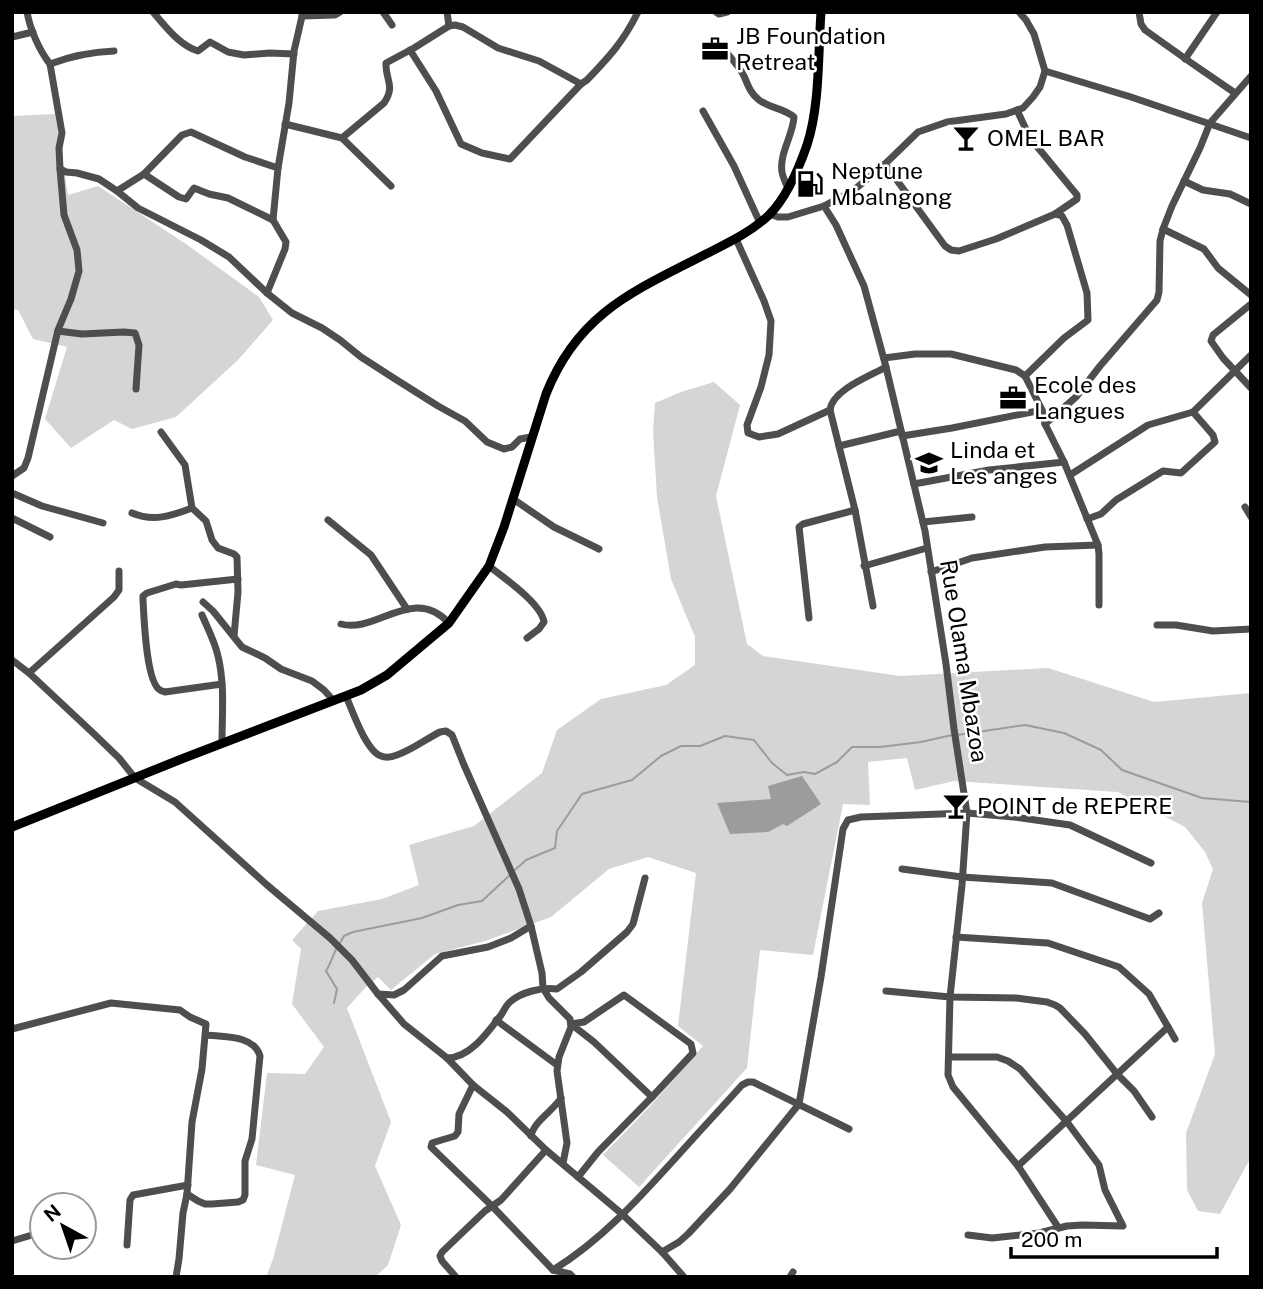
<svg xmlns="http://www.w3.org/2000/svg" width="1263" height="1289" font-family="'Public Sans',sans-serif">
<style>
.green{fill:#d5d5d5}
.water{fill:#9c9c9c}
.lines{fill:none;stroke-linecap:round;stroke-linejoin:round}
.stream{stroke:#9c9c9c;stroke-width:2}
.minor{stroke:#4e4e4e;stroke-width:7}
.major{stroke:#000;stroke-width:9}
.labels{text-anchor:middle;stroke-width:5;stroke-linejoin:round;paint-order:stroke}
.poi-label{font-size:23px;fill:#000;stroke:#fff;text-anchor:start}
.street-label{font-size:23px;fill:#000;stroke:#fff}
</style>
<rect width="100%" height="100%" fill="#fff"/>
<g class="green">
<polygon points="55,114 68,195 98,186 186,244 259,297 273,320 238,360 176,417 132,429 114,420 71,448 45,419 67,347 33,339 18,310 12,309 12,116"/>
<polygon points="714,382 740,405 716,496 747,644 763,656 900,676 1048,668 1154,702 1251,693 1251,1157 1220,1214 1198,1211 1187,1190 1186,1133 1215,1054 1202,903 1213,869 1205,852 1185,827 1118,792 954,781 915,790 907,758 868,762 870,805 843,804 813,955 760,950 747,1068 639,1187 603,1155 651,1105 703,1046 678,1026 696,873 648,857 609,869 551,917 485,941 435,954 391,990 378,977 365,988 347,1008 391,1122 375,1166 401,1225 388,1265 375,1277 266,1277 273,1259 295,1175 256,1165 267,1073 305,1074 324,1047 292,1004 301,949 292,940 318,911 382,899 419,885 409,845 474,826 542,773 557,730 601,699 666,685 695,665 695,637 671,579 657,497 653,431 655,403 681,392"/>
</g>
<polygon class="water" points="802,776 821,804 787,826 783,824 768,832 730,834 717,803 771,799 768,786"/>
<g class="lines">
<g class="stream">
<polyline points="957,735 1025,725 1064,733 1101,750 1122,770 1202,798 1251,802"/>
<polyline points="515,870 526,860 555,848 557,831 582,794 632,780 661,756 681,746 700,746 725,736 754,740 772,763 787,775 804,772 815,774 837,762 852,747 880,747 921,742 952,735"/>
<polyline points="340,943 344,936 353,932 422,918 458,905 482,901 511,874"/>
<path d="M334 1003 337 989 326 971C331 963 333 955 337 947"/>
</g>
<g class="minor">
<path d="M27 12C30 29 39 50 50 64 71 56 91 52 114 51"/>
<path d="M153 12C165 26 179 45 198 51L210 42 228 52 244 55 270 53 294 54"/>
<polyline points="383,12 392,25"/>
<polyline points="447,12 449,26"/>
<polyline points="716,12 719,14 727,12"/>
<polyline points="1139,12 1141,24 1145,30 1190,62 1235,93"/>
<polyline points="302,16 335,15 340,12"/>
<polyline points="12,37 33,32"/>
<polyline points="410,50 436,91 461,144 482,153 510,159 581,84"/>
<path d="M727 53C733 60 740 68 744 76 748 85 750 93 759 100 769 108 784 108 794 117 793 135 779 154 782 172 783 178 786 183 788 189"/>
<polyline points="1185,59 1217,12"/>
<polyline points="50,64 62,133 59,148 60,169 66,172 77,173 99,179 117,191 138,208 201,240 229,257 267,293 292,313 322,328 340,340 361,357 392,377 438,406 465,421 487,442 504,449 512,447 520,439 531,437"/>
<polyline points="1045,71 1131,97 1251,138"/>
<polyline points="1017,110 1030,138 1077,195 1077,199 1055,214"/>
<polyline points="703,111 734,166 760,223"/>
<polyline points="285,124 342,138 391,186"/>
<path d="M342 138 384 103C396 85 385 80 386 63L414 48 449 26 455 25 463 27 498 48 539 61 581 84 587 80C610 56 623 42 638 12"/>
<polyline points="885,164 945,246 951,250 959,251 996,239 1055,214 1062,216 1067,225 1087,293 1088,320 1064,338 1025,376"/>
<polyline points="144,174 179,197 186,199 194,188 209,194 228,198 273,220 286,242 285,249 267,293"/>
<polyline points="1184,181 1203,190 1230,194 1251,204"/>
<polyline points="117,191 144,174 182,135 191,132 245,157 278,168"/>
<polyline points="824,206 836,225 864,286 886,367 925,531 946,664 954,729 967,813 962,885 950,997 948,1075 953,1087 1018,1166 1058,1227"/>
<polyline points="770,214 778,217 788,217 824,206 854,190 885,164 918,132 947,122 1006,114 1023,108 1033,97 1040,87 1045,71 1034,34 1026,20 1019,12"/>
<polyline points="273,220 278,168 289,103 294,51 303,12"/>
<polyline points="1163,229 1204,249 1218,268 1251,295"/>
<polyline points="736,239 764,301 771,321 769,355 761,387 747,425 748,433 759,437 778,434 830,410"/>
<polyline points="1251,304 1213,335 1211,341 1223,358 1251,388"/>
<polyline points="58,331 82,334 124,332 135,333 139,345 136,389"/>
<polyline points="884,358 915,354 951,354 1016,370 1025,376 1042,410 1045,424 1064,462 1098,545 1099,554 1099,605"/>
<polyline points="1045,424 1076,397 1100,366 1157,300 1159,292 1160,241 1163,229 1172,206 1200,148 1210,123 1251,76"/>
<polyline points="161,432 185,465 192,508 206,521 212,540 218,548 234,554 237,557 238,592 234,636"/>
<polyline points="902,436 952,428 1042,410"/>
<polyline points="839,446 901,431"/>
<polyline points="1070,475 1148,425 1193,412"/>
<polyline points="12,476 24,468 28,458 58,330 71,299 79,271 77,250 64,215 60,169"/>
<polyline points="914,484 989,470 1064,462"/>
<polyline points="12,493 42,506 103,523"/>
<polyline points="513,499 554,527 599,549"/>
<polyline points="1245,507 1251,517"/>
<path d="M132 513C153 522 171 516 192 508"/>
<polyline points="12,518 50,537"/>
<polyline points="1087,519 1101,514 1116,500 1163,471 1181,473 1215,442 1213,435 1193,412 1251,355"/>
<polyline points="328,520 371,555 407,609"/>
<polyline points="923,522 972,517"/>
<path d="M489 566C504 578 541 603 544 622L539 629 527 638"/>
<polyline points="864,566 927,548"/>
<polyline points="931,572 972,558 1045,547 1098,545"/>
<polyline points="203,602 213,611 242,647 265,658 281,669 312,681 324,690 334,701"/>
<path d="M873 606 855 510 830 410C832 390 870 376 886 367"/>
<path d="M202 615C208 629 215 642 218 656 225 685 222 714 222 743"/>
<polyline points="809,618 799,527 803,524 855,510"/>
<path d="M341 624C376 634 413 584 449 623"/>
<polyline points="1157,625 1176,625 1213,631 1251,629"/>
<polyline points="12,660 29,673 92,732 119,758 135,778 175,802 267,885 330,938 352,960 378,994 404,1024 447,1058 473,1085 507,1112 546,1150 622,1214 662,1252 684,1277"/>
<polyline points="29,673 114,597 119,590 119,571"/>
<path d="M222 684 165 692C163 691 161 691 160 690 146 682 144 617 143 600V596L147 593 176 584 181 585 238 579"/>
<path d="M346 696C352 710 366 751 381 756 386 758 392 757 397 755 412 750 426 739 440 732L446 731 452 735 464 765 519 889 531 926 542 973 543 988 549 998 570 1019 571 1027 559 1057 557 1071 567 1143 563 1163"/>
<polyline points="902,869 962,877 1052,883 1150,919 1159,913"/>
<polyline points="956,937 1048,943 1119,967 1149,994 1175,1039"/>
<polyline points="886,991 950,997 1016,998 1047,1002 1055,1005 1060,1008 1085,1034 1117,1074 1134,1091 1152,1117"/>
<polyline points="378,994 394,995 404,990 442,956 488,947 511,938 531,926"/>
<polygon points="624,995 691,1044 693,1053 652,1097 594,1042 571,1024 584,1022"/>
<polyline points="496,1020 557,1065"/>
<polyline points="12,1029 111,1003 180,1010 190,1017 206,1024 202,1069 192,1122 187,1194 183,1213 179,1259 176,1277"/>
<polyline points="949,1057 997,1057 1008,1061 1020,1069 1067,1122 1099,1165 1105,1190 1123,1226 1082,1225 1067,1226 1039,1233 992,1238 968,1235"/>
<path d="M447 1058C470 1058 488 1032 501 1015 504 1011 506 1005 510 1002 521 992 542 987 557 989L581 972 627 932 633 924 645 878"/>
<polyline points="473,1085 459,1114 458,1132 455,1136 435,1142 432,1143 431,1147 492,1206 553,1270 570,1274 573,1277"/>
<path d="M531 1136C534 1121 553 1111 561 1098"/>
<polyline points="1018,1166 1168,1027"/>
<polyline points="578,1177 598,1152 652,1097"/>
<path d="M187 1194 198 1201 205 1204H212L238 1202 243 1200 245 1195V1161L252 1139 260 1056C254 1035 224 1037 206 1035"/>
<polyline points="12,1241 42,1232"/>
<polyline points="127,1245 130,1200 133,1195 188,1185"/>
<polyline points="662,1252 679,1242 688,1234 730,1189 799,1104 821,977 843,829 848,820 861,817 967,813 1014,817 1070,825 1151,863"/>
<path d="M553 1270C607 1237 649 1187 691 1141 708 1122 725 1104 742 1085L748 1082H753L849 1129"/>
<polyline points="456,1277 442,1261 440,1256 442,1252 485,1211 501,1200 546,1150"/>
<polyline points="790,1277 793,1272"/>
</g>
<path class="major" d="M12 827 179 760 361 690 387 675 449 623 489 566 504 527 546 394C578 313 634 291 706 254 728 243 751 232 769 215 787 197 799 168 807 145 820 106 818 53 821 12"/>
</g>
<defs>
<symbol id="office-bare" viewBox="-9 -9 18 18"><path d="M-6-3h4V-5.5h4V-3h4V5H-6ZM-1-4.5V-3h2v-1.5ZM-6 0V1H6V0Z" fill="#000" stroke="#fff" stroke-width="2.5" paint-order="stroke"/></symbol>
<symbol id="bar-bare" viewBox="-9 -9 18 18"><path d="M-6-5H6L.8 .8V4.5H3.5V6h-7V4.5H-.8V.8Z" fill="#000" stroke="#fff" stroke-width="2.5" paint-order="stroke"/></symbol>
<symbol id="fuel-bare" viewBox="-9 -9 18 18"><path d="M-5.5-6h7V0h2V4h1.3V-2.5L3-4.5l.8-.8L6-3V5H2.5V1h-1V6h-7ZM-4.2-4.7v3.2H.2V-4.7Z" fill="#000" stroke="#fff" stroke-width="2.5" paint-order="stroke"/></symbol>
<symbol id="school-bare" viewBox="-9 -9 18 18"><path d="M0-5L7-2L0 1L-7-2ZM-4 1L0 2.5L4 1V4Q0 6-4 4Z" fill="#000" stroke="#fff" stroke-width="2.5" paint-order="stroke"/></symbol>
</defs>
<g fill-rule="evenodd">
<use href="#office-bare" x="696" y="30" width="38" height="38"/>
<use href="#bar-bare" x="947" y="119" width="38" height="38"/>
<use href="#fuel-bare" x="791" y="165" width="38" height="38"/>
<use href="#office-bare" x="994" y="379" width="38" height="38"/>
<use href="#school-bare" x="910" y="444" width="38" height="38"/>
<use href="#bar-bare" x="937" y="787" width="38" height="38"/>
</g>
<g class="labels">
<g class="poi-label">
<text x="736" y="44">JB Foundation<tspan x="736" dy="26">Retreat</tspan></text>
<text x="987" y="146">OMEL BAR</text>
<text x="831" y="179">Neptune<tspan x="831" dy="26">Mbalngong</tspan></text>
<text x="1034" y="393">Ecole des<tspan x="1034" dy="26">Langues</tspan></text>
<text x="950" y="458">Linda et<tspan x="950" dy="26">Les anges</tspan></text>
<text x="977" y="814">POINT de REPERE</text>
</g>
<g class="street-label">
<text transform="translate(964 661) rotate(81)" y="8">Rue Olama Mbazoa</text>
</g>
</g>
<rect width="1263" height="1289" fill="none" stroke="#000000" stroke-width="28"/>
<g transform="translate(63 1226) rotate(320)"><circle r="33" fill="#ffffff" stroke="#999999" stroke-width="2"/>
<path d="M0-5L12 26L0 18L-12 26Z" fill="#000000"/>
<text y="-10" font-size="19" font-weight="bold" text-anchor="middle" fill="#000000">N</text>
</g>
<path d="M1011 1247v10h206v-10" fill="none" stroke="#000000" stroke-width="3.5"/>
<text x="1021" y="1247" font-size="21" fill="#000000" stroke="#ffffff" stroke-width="5" paint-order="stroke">200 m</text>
</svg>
